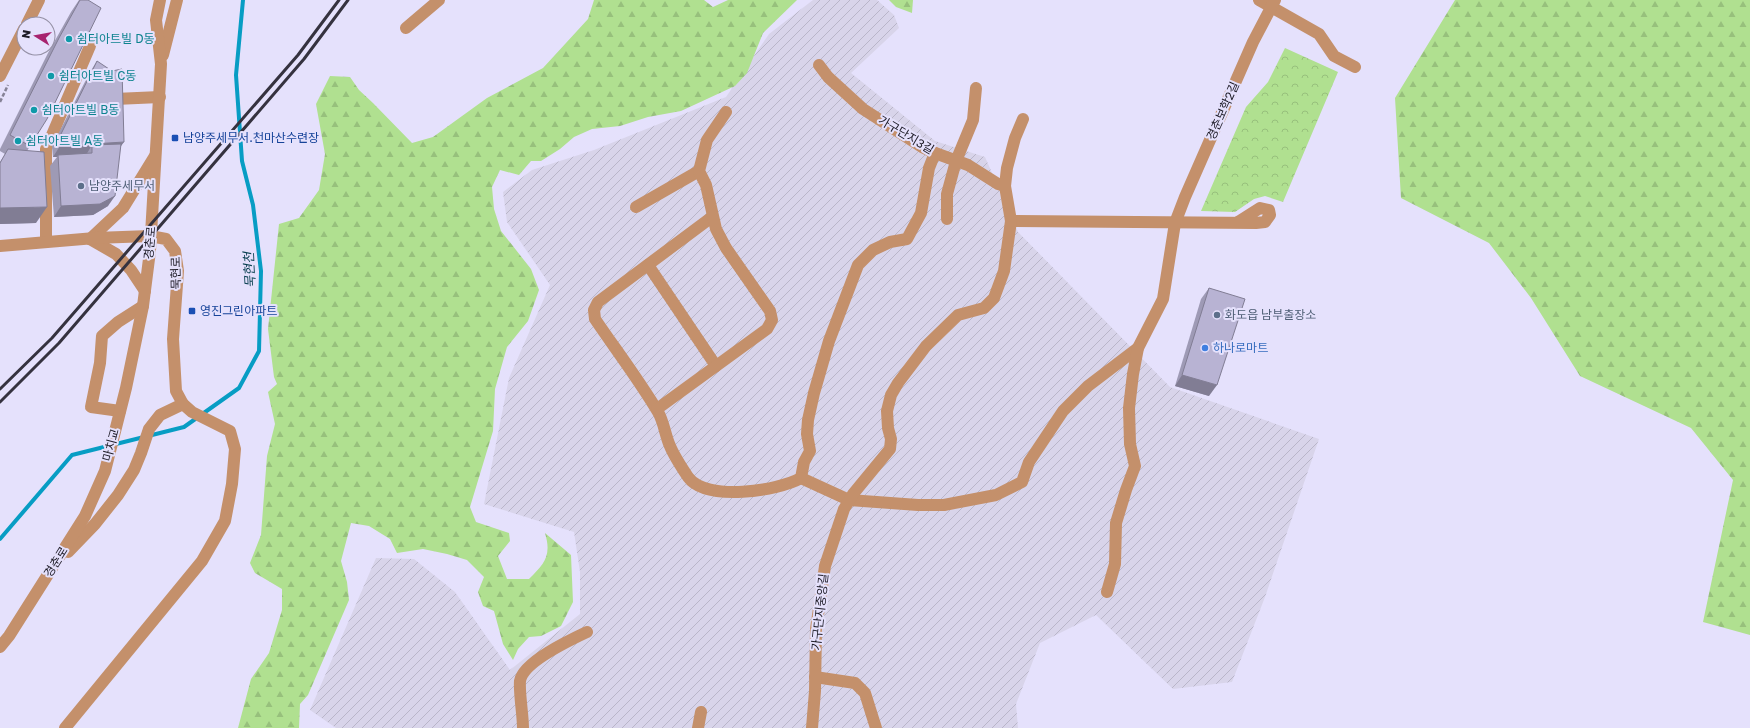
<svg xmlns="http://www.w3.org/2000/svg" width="1750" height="728" font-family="'Golos Text','Noto Sans KR',sans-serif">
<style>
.industrial{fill:url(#industrial-furrows)}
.forest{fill:url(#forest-firs)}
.park{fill:url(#park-crowns)}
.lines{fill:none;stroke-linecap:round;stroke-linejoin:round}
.stream{stroke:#079dc4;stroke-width:4}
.path{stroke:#858296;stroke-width:2.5;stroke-dasharray:4 2;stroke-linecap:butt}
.minor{stroke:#c4906b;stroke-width:12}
.rail{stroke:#35323f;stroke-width:3}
.wall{fill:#9e9ab5}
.shaded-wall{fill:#817d94}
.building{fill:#b8b3d3;stroke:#817d94}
.culture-dot{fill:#0f9aa8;stroke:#e5e1fc;stroke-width:1.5}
.transit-dot{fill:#1a4fb4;stroke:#e5e1fc;stroke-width:1.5}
.service-dot{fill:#5c6f8a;stroke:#e5e1fc;stroke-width:1.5}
.shop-dot{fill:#3f7fe0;stroke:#e5e1fc;stroke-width:1.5}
.labels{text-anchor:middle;stroke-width:4;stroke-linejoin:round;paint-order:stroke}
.culture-label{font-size:12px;fill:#0d838f;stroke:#e5e1fc;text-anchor:start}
.street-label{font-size:12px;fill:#1c1a25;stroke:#e5e1fc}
.transit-label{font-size:12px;fill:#164399;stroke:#e5e1fc;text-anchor:start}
.service-label{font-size:12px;fill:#4e5e75;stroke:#e5e1fc;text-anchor:start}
.shop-label{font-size:12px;fill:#366cbe;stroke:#e5e1fc;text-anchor:start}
.water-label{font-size:13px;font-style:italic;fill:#083f50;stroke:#e5e1fc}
</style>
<defs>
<pattern id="industrial-furrows" width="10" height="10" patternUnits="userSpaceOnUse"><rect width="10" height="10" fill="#d8d4ea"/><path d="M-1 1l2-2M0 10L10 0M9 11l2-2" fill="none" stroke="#b9b5c9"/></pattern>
<pattern id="forest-firs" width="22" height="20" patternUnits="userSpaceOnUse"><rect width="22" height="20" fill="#b0e090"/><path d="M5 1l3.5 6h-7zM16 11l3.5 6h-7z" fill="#97c07c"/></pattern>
<pattern id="park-crowns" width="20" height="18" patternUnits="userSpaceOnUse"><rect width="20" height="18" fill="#b0e090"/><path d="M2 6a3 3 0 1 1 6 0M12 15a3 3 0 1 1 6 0" fill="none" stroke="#97c07c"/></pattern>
</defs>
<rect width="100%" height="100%" fill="#e5e1fc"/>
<polygon class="industrial" points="813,0 877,0 894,15 899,28 851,73 935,141 985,157 1018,232 1170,387 1319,439 1265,597 1232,682 1173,689 1096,615 1040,643 1016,704 1018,728 336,728 310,710 376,558 414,559 455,592 510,670 580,614 580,572 574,532 484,504 509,378 550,285 507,222 503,192 532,170 594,150 726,97 769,34"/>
<g class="forest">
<path d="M594 0H704L713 7 728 0H797L763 33 747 73 735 86 681 111 648 117 620 126 592 129 574 137 560 149 541 161H531L519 175 500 170 492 187 494 209 501 231 531 269 539 290 528 321 507 347 495 389 493 431 470 507 476 522 509 533 510 541 498 556 507 579H529C544 564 552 556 545 533L571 555 573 602 561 626 541 636 529 637 518 649 513 660 503 644 494 611 483 606 478 592 484 577 467 560 447 554 423 549 397 553 390 539 369 526 351 523 341 561 347 582 349 600 308 695 300 704 299 728H238L251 679 269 653 282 610V589L255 573 250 563 261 535 267 456 275 424 268 392 277 384 274 377 268 329 279 224 299 218 319 190 325 154 316 104 330 76 350 77 359 90 373 103 412 143 433 137 487 98 543 68 588 19Z"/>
<polygon points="889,0 913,0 912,13 896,7"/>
<polygon points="1455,0 1750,0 1750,635 1703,622 1733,480 1691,428 1580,376 1531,298 1489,243 1401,198 1395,98"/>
</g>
<polygon class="park" points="1285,48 1338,72 1283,202 1265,196 1254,199 1235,212 1201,211 1246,107 1268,82"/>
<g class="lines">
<polyline class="stream" points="0,539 72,455 184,427 239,388 259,351 261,271 253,205 242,161 236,75 243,0"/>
<polyline class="path" points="0,102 8,85"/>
<g class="minor">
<polyline points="1259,0 1319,34 1334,56 1355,67"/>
<polyline points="27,24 39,0"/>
<polyline points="406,28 439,0"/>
<polyline points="163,55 177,0"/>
<polyline points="819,65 828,77 863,109 922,147 935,153 968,165 998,184 1005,186"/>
<polyline points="0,76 24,29"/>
<polyline points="115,99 160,97"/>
<polyline points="636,207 699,171"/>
<path d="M712 217 598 302 594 310 595 319C616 350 639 380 658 412 664 422 665 435 670 446 674 456 682 468 688 477 706 502 778 491 801 478L804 462 810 451 807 434 808 420 814 393 829 341 858 265 873 250 890 242 907 239 921 213 929 168 935 153"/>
<polyline points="947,219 947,194 956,161 973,120 976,88"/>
<polyline points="1011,221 1256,223 1265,222 1270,215 1269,210 1260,208 1238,222"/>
<polyline points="90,239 123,208 155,156"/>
<polyline points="90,239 116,254 131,270 145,291"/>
<polyline points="46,241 46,149 90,46"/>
<polyline points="0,246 95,238 150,236 166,239 175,251 178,271 173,339 176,391 183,404 192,412 230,431 235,449 232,484 225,521 202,561 65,728"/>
<polyline points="648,265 716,366"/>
<polyline points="657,409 767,329 772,320 770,311 726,248 716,229 706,185 699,171 707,140 726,112"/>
<polyline points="120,411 91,407 100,363 102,336 118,322 143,306"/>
<polyline points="801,478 849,500 918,505 944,505 996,495 1022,482 1029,462 1063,411 1088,386 1138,348"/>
<polyline points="68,552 95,524 118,495 134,470 141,453 149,429 160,415 183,404"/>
<polyline points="1107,592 1115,564 1116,523 1126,490 1135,466 1130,444 1129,408 1133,374 1138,348 1163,299 1175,223 1185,197 1253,42 1275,0"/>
<polyline points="0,647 9,636 85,516 105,471 126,388 143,306 150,251 161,64 156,20 160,0"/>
<polyline points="815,677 855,683 865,693 876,728"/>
<path d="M523 728C523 715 519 693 520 681 523 662 570 640 587 632"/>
<polyline points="698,728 701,712"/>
<polyline points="812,728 815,691 816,629 825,566 844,509 853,494 890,449 891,439 888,428 887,411 891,395 898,383 926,346 958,315 984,308 994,298 1004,271 1011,221 1005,186 1007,168 1015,138 1023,119"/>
</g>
<g class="rail">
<polyline points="0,389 52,338 298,55 339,0"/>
<polyline points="0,402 59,343 304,59 348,0"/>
</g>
</g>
<g class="wall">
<polygon points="79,0 80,0 30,146 27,151 36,223 0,224 0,162 5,154 0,151 0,149 48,53 71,12"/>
<polygon points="97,61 121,145 108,206 93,215 54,217 50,166 57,157 53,157 52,146 90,72"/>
<polygon points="1209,288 1209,396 1175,386 1201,299"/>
</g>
<g class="shaded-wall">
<polygon points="124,142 116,153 92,153 92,145 86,155 58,155 57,157 53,157 60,146"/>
<polygon points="115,196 108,206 93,215 54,217 61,206"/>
<polygon points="47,207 36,223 0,224 0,208"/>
<polygon points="1182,375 1217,385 1209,396 1175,386"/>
</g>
<g class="building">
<polygon points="80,0 88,0 101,8 47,119 30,146 10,135 59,38"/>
<polygon points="97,61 112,71 122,69 124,142 60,146 60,136"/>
<polygon points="121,144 115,196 100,204 61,206 58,155 92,153 92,145"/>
<polygon points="8,149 44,152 47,207 0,208 0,163"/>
<polygon points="1209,288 1245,299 1217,385 1182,375"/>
</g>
<g class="culture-dot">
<circle cx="69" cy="39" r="4"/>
<circle cx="51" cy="76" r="4"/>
<circle cx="34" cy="110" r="4"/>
<circle cx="18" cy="141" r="4"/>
</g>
<g class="transit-dot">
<rect x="171" y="134" width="8" height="8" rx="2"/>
<rect x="188" y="307" width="8" height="8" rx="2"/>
</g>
<g class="service-dot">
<circle cx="81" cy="186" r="4"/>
<circle cx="1217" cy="315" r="4"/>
</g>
<circle class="shop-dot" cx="1205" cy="348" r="4"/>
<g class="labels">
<g class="culture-label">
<text x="77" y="43">쉼터아트빌 D동</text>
<text x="59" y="80">쉼터아트빌 C동</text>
<text x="42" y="114">쉼터아트빌 B동</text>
<text x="26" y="145">쉼터아트빌 A동</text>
</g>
<g class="street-label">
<text transform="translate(1223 111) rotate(-66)" y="4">경춘보학2길</text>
<text transform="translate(906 135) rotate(31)" y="4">가구단지3길</text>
<text transform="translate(150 243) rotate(-85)" y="4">경춘로</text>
<text transform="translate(176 273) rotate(-91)" y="4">묵현로</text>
<text transform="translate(111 445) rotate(-75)" y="4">마치교</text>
<text transform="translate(56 562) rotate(-58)" y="4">경춘로</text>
<text transform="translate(820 612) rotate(-84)" y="4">가구단지중앙길</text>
</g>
<g class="transit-label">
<text x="183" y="142">남양주세무서.천마산수련장</text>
<text x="200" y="315">영진그린아파트</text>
</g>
<g class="service-label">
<text x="89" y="190">남양주세무서</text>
<text x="1225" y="319">화도읍 남부출장소</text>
</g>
<g class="shop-label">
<text x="1213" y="352">하나로마트</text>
</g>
<g class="water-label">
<text transform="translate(249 270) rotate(-93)" y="5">묵현천</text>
</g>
</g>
<g transform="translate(36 36) rotate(281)"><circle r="19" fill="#e5e1fc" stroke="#9591a6"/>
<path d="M0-3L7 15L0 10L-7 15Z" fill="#a7236f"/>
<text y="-6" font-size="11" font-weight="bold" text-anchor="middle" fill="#1c1a25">N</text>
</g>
</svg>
